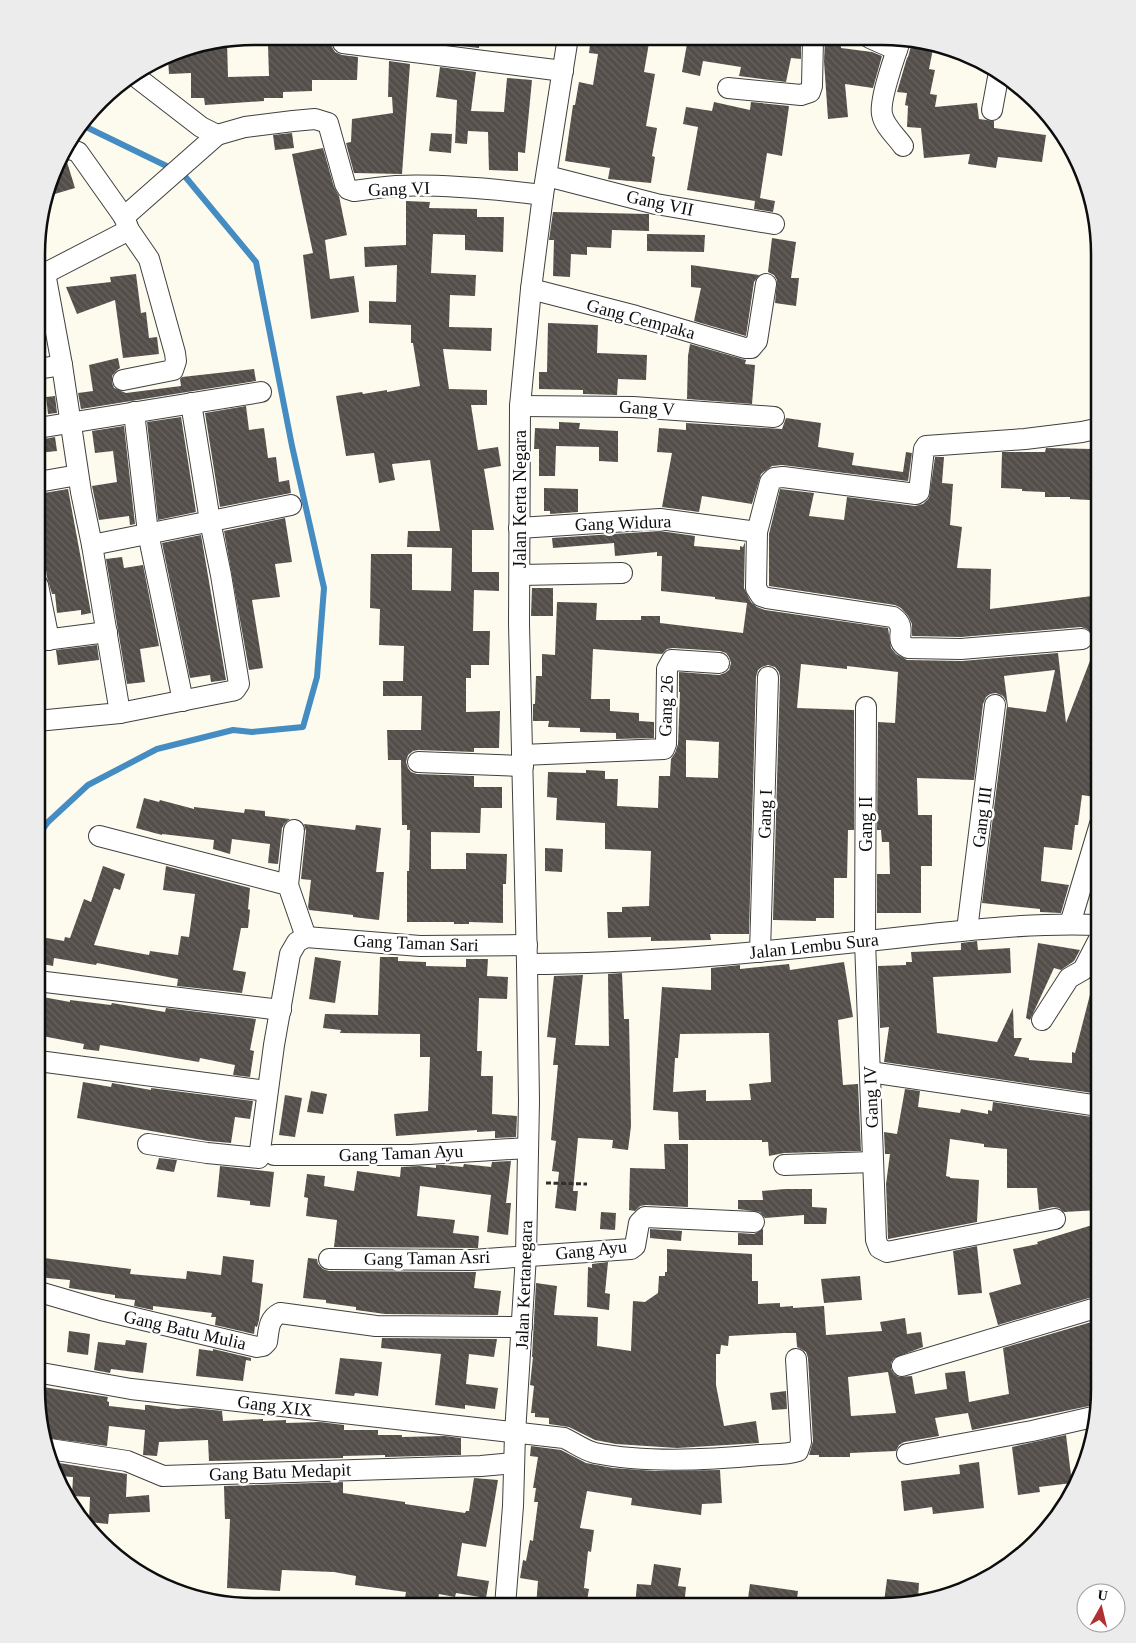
<svg xmlns="http://www.w3.org/2000/svg" width="1136" height="1643" font-family="'Times New Roman',serif">
<style>
.lines{fill:none;stroke-linecap:round;stroke-linejoin:round}
.stream{stroke:#448cc1;stroke-width:6}
.building{fill:url(#building-back-hatch);fill-rule:evenodd}
.minor-casing{stroke:#404040;stroke-width:22}
.path{stroke:#2f2f2f;stroke-width:3;stroke-dasharray:5 2.5;stroke-linecap:butt}
.minor{stroke:#fff;stroke-width:20}
.labels{text-anchor:middle;stroke-width:5;stroke-linejoin:round;paint-order:stroke}
.street-label{font-size:18px;fill:#0d0d0d;stroke:#fff}
.rim{fill:none;stroke:#0d0d0d;stroke-width:2.5}
</style>
<defs>
<pattern id="building-back-hatch" width="6" height="6" patternUnits="userSpaceOnUse" patternTransform="scale(1.25)"><rect width="6" height="6" fill="#544e4a"/><path d="M-1 5l2 2M0 0l6 6M5-1l2 2" fill="none" stroke="#686360"/></pattern>
</defs>
<rect width="100%" height="100%" fill="#fdfbee"/>
<g class="lines">
<polyline class="stream" points="37,837 48,822 88,785 157,749 233,730 252,732 303,727 317,677 324,588 292,446 256,262 183,174 82,125"/>
</g>
<g class="building">
<polygon points="302,36 333,36 331,42 332,47 335,52 342,55 358,57 357,80 312,80 312,91 283,92 283,98 264,98 264,101 205,105 204,98 191,98 191,73 169,74 168,58 181,57 180,50 184,48 227,41 228,77 269,76 268,45 295,45 295,42 301,42"/>
<polygon points="444,37 480,37 479,48 443,44"/>
<polygon points="591,37 650,37 644,72 655,74 646,126 657,128 652,156 655,157 651,183 608,179 610,168 565,161 573,105 575,105 579,82 593,85 598,54 589,53"/>
<polygon points="688,38 801,38 801,59 791,58 786,82 739,76 741,67 703,61 700,76 682,72"/>
<polygon points="840,38 841,48 872,52 882,56 873,88 845,84 848,117 828,119 824,61 825,39"/>
<polygon points="913,39 934,44 929,69 935,70 930,94 937,95 935,107 977,103 979,119 994,121 994,128 1046,135 1042,162 998,157 996,168 968,164 970,154 924,158 921,128 907,127 908,106 905,105 907,93 897,92 907,58 908,57"/>
<polygon points="389,61 410,64 402,174 354,173 346,143 351,142 352,119 393,113 392,97 388,97"/>
<polygon points="440,67 476,72 471,111 504,112 507,78 532,80 525,153 518,152 518,171 489,170 488,132 468,131 467,144 455,143 457,100 436,97"/>
<polygon points="714,102 750,110 751,102 789,106 782,156 767,153 760,198 775,201 773,212 754,209 755,201 687,190 698,127 683,124 686,107 712,111"/>
<polygon points="292,133 294,148 275,150 273,135"/>
<polygon points="431,133 452,134 451,153 429,151"/>
<polygon points="323,148 334,187 339,196 347,235 325,240 330,279 354,276 359,312 311,319 303,255 313,253 292,154"/>
<polygon points="60,161 67,162 75,188 48,196"/>
<polygon points="406,201 430,202 429,208 477,209 477,217 504,217 503,252 465,250 465,235 433,234 431,273 476,275 475,296 450,295 449,327 492,328 491,351 443,349 449,389 487,390 487,405 471,405 478,450 498,447 501,466 484,469 494,530 472,530 472,572 499,572 499,591 474,590 473,631 490,631 489,665 471,665 471,678 466,678 466,712 500,711 499,748 474,748 474,752 418,750 413,751 408,755 406,762 408,768 411,772 417,774 474,776 474,787 502,787 502,808 481,808 480,833 431,832 431,869 466,869 466,853 507,854 506,884 503,884 503,923 469,922 469,924 454,924 454,922 407,922 407,871 409,871 410,830 407,830 407,825 402,825 401,760 388,760 387,730 421,730 422,696 383,696 383,681 403,681 404,646 379,645 380,609 370,608 371,554 412,554 412,590 451,591 452,548 407,547 408,531 440,531 430,460 392,464 395,480 379,483 374,453 346,456 336,396 362,392 363,394 387,390 387,392 420,386 413,343 411,343 411,325 369,323 369,301 396,302 397,265 365,267 364,247 406,245"/>
<polygon points="553,212 649,214 649,231 612,230 611,248 587,247 587,255 571,254 570,277 553,276 554,240 549,240"/>
<polygon points="647,234 705,235 704,252 647,251"/>
<polygon points="772,238 796,242 791,278 799,278 796,306 775,303 777,280 774,275 768,272"/>
<polygon points="691,265 759,275 754,282 746,336 694,321 701,288 691,287"/>
<polygon points="136,274 141,313 146,312 149,338 157,337 159,354 123,358 115,300 77,314 66,287 111,282 110,277"/>
<polygon points="548,323 598,325 597,353 647,355 646,380 618,379 617,395 583,394 583,390 539,389 539,372 547,372"/>
<polygon points="690,344 746,360 745,364 755,365 752,404 687,399 688,356"/>
<polygon points="118,358 120,368 116,371 112,376 112,383 114,388 126,393 181,386 180,379 182,377 254,369 256,381 81,409 78,393 93,391 89,365"/>
<polygon points="55,396 57,413 48,414 46,397"/>
<polygon points="246,406 249,430 264,428 268,458 276,457 279,482 289,480 291,493 220,507 205,413"/>
<polygon points="181,417 196,512 158,520 147,422"/>
<polygon points="786,418 821,423 818,447 854,453 852,465 903,472 906,452 912,453 908,481 782,465 772,466 761,474 751,507 752,504 702,496 699,512 662,507 672,453 657,452 659,428 686,430 686,423 782,429"/>
<polygon points="559,422 580,423 579,429 618,431 618,462 599,461 599,447 556,446 555,476 539,476 539,449 534,449 535,428 559,429"/>
<polygon points="124,426 135,524 130,525 129,516 99,520 92,486 117,482 113,451 95,453 92,431"/>
<polygon points="55,437 57,451 38,453 38,440"/>
<polygon points="1046,448 1092,449 1090,500 1070,499 1070,497 1045,497 1045,492 1022,491 1022,489 1001,488 1002,452 1045,452"/>
<polygon points="935,457 944,457 942,483 953,484 950,525 962,527 957,568 991,569 990,609 1100,595 1100,634 1093,634 1087,629 1081,627 961,637 912,636 912,624 908,616 901,608 895,605 769,586 769,534 780,489 814,493 809,516 844,520 847,497 915,506 923,504 929,498"/>
<polygon points="544,488 578,489 578,512 550,514 550,511 544,511"/>
<polygon points="68,489 91,613 81,615 81,610 57,613 55,594 52,594 47,577 44,557 38,558 38,494"/>
<polygon points="285,518 292,562 275,564 280,597 252,600 263,668 249,670 224,531"/>
<path d="M660 531 695 536 694 546 740 550V546L743 547 745 542 744 588 751 602 757 607 765 610 888 628 891 648 896 654 907 660 962 661 1058 653 1066 723 1098 640H1100V798L1082 795 1078 825H1075L1072 850 1044 847 1041 881 1069 885 1061 913 1040 912V909L982 903 1007 706 1006 701 1003 696 996 693 990 694 986 697 983 704 974 780 917 778 918 815H932V866H921V913H877V874H890L889 842H882L881 830H877L878 722 895 723 898 672 847 666V669L801 664 797 708 854 710V830H848L847 878H834V918H816V921L773 920 780 677 779 672 775 667 768 665 762 667 758 670 756 677 749 934H710L711 940 651 941V937L608 938 607 912H622V907L649 906 651 851 605 849V823L556 820 557 798 547 797 548 772 586 773V770L605 771V779H618L617 806 658 808 659 776H670L671 759 675 753 678 744 680 692H679V672L719 675 725 673 729 670 731 663 729 657 726 653 720 651 673 648 667 649 662 654 593 649 591 699H610V711L639 713V721L654 722V738L616 739V733L580 732V728L548 727 549 721H533V704H535L536 676H542V654L555 655 557 602 597 603 596 620H641V616H660V623L743 633 747 603 715 599V597L661 591 662 556H657V552L615 556 614 543 553 548 552 538ZM1055 670 1046 712 1008 707 1004 676ZM686 740 719 742 718 778 686 777Z"/>
<polygon points="201,535 226,680 211,682 210,675 190,678 162,543"/>
<polygon points="122,557 124,568 143,565 159,646 140,649 145,682 127,684 106,559"/>
<polygon points="532,588 553,588 553,616 531,616"/>
<polygon points="97,645 99,660 58,665 56,650"/>
<polygon points="144,798 159,802 160,800 194,809 194,807 244,813 245,809 265,811 265,816 290,819 285,823 282,828 278,864 268,863 270,844 232,839 230,854 213,849 214,840 162,834 162,835 136,828"/>
<polygon points="304,824 355,830 356,825 381,828 376,872 384,872 379,920 353,917 353,915 309,910 308,907 311,880 301,879 306,831"/>
<polygon points="545,848 563,849 562,872 545,871"/>
<polygon points="103,866 125,874 120,890 114,888 94,945 149,955 150,951 178,955 181,936 189,937 195,894 163,890 166,866 250,888 248,909 250,910 248,928 241,928 233,970 246,972 242,993 177,986 178,979 97,963 96,965 54,958 53,966 37,963 41,937 64,941 65,937 70,938 84,899 91,902"/>
<polygon points="977,941 978,950 1010,948 1011,973 933,977 937,1033 997,1042 1013,1008 1014,1038 1022,1038 1014,1056 1029,1058 1029,1060 1072,1063 1072,1052 1075,1053 1094,979 1099,979 1099,1094 884,1062 889,1027 880,1028 878,966 906,965 906,962 912,962 911,952 961,950 961,943"/>
<polygon points="1038,943 1080,950 1074,961 1061,970 1054,968 1030,1020 1026,1018"/>
<polygon points="315,957 341,961 335,1003 309,999"/>
<polygon points="380,957 398,957 398,961 426,962 426,966 466,967 466,959 488,959 487,976 508,977 507,999 479,998 477,1051 482,1051 481,1076 493,1076 492,1114 517,1116 516,1137 495,1138 495,1131 477,1132 477,1130 396,1136 394,1114 428,1111 430,1057 420,1057 420,1034 340,1033 341,1030 323,1028 325,1014 378,1015"/>
<path d="M844 962 853 1017 838 1020 843 1085 858 1084 861 1151 784 1153 769 1156 768 1142H762V1140H679L678 1112 653 1110 662 987 711 990V968L740 965V969L789 964 790 970ZM769 1033 771 1082 749 1084 751 1100 706 1101V1090L673 1092 675 1058H678L680 1034Z"/>
<polygon points="622,973 624,1019 629,1019 631,1126 628,1150 612,1148 613,1140 578,1138 573,1191 578,1191 576,1211 555,1208 559,1172 552,1171 556,1141 551,1140 558,1065 553,1065 556,1038 547,1037 554,976 583,975 575,1045 609,1046 608,974"/>
<polygon points="37,996 70,1002 70,1000 111,1005 112,1003 165,1012 166,1008 256,1019 250,1050 254,1051 250,1077 233,1075 235,1065 200,1058 199,1062 100,1045 99,1051 83,1049 84,1044 37,1035"/>
<polygon points="83,1082 111,1087 112,1083 151,1090 151,1088 253,1101 250,1119 235,1117 231,1143 208,1141 77,1118"/>
<polygon points="905,1089 920,1091 918,1107 960,1113 961,1109 988,1114 988,1110 992,1111 993,1102 1099,1118 1099,1210 1064,1212 1059,1208 1053,1207 1039,1210 1037,1188 1007,1188 1007,1149 984,1147 984,1144 950,1139 946,1176 950,1177 950,1178 979,1180 977,1222 888,1239 886,1184 890,1154 885,1154 884,1132 897,1134"/>
<polygon points="311,1091 327,1094 323,1114 307,1112"/>
<polygon points="285,1095 302,1098 295,1137 279,1135"/>
<polygon points="664,1144 688,1144 688,1207 646,1205 640,1206 635,1211 629,1210 630,1168 665,1169"/>
<polygon points="159,1158 177,1160 174,1172 156,1169"/>
<polygon points="511,1161 506,1203 511,1203 508,1235 487,1232 491,1195 420,1186 417,1216 455,1220 453,1233 479,1236 478,1248 334,1247 337,1220 306,1216 308,1198 304,1197 307,1174 325,1176 324,1186 354,1191 357,1171 400,1177 401,1167 419,1166 436,1168 436,1165 444,1165 463,1167 464,1164 491,1167 492,1162"/>
<polygon points="220,1166 274,1172 270,1207 250,1205 250,1201 217,1197"/>
<polygon points="785,1189 812,1189 812,1207 827,1208 826,1224 804,1224 804,1215 765,1218 760,1212 738,1209 738,1200 763,1200 762,1191"/>
<polygon points="601,1212 616,1213 615,1230 600,1229"/>
<polygon points="1099,1223 1099,1295 998,1325 989,1293 1021,1284 1013,1249 1038,1244 1037,1242"/>
<polygon points="650,1229 682,1231 681,1241 650,1238"/>
<polygon points="763,1229 763,1245 738,1245 738,1233 754,1234"/>
<polygon points="977,1246 982,1293 958,1295 953,1251"/>
<path d="M667 1249 752 1254V1281H758V1304L780 1303V1307L793 1306V1308L824 1306 826 1335 882 1331 880 1322 905 1318 907 1334 921 1332 923 1347 894 1358 891 1363V1369L894 1374 899 1377 912 1376 915 1394 947 1389 945 1373 965 1371 969 1402 1009 1394 1003 1348 1095 1321 1099 1340V1404L972 1430 968 1413 935 1418 939 1436 904 1442 899 1445 896 1451 850 1453V1457H819V1455H809L813 1441 808 1358 806 1352 797 1347 796 1333H784L729 1336 728 1346 721 1345 720 1354H716V1385L724 1426 756 1421 759 1443 677 1448 616 1444 595 1440 569 1427 549 1424V1418L535 1417V1413H531L534 1386 530 1385 533 1357H532L536 1283 557 1286 554 1315 598 1317 597 1346 631 1351 633 1301 645 1302 658 1293 659 1276H665V1272H667ZM888 1372 896 1413 851 1416 848 1377Z"/>
<polygon points="223,1256 254,1260 252,1282 263,1284 259,1320 257,1327 255,1326 254,1334 215,1325 216,1317 211,1317 212,1313 153,1306 153,1310 134,1306 135,1300 115,1298 115,1295 69,1288 70,1280 36,1277 36,1257 131,1269 130,1274 186,1279 187,1271 221,1275"/>
<polygon points="308,1258 317,1259 318,1264 323,1269 329,1271 476,1272 474,1288 501,1291 498,1315 385,1314 356,1310 356,1307 326,1303 326,1300 303,1298"/>
<polygon points="608,1262 605,1293 610,1294 609,1310 587,1307 588,1267 592,1268 592,1264"/>
<polygon points="860,1276 862,1300 824,1303 821,1279"/>
<polygon points="69,1331 90,1334 88,1355 67,1352"/>
<polygon points="382,1338 497,1339 494,1357 469,1354 466,1384 498,1388 495,1409 465,1405 465,1409 435,1405 441,1354 381,1348"/>
<polygon points="126,1340 147,1343 143,1373 111,1369 110,1373 94,1370 98,1342 125,1345"/>
<polygon points="199,1349 213,1351 213,1349 251,1358 251,1361 246,1360 243,1381 196,1376"/>
<polygon points="340,1358 382,1362 378,1396 355,1393 354,1396 335,1394"/>
<polygon points="36,1386 108,1397 107,1401 109,1402 109,1406 145,1410 145,1405 148,1405 177,1409 194,1408 222,1411 223,1421 263,1419 263,1421 286,1420 286,1423 320,1422 344,1425 344,1430 378,1430 378,1435 402,1435 402,1437 445,1436 461,1438 461,1455 385,1457 385,1455 343,1456 343,1458 209,1461 208,1440 159,1442 157,1456 143,1455 145,1430 109,1426 107,1446 48,1438"/>
<polygon points="786,1391 787,1409 772,1410 770,1393"/>
<polygon points="1066,1435 1072,1483 1039,1487 1040,1492 1018,1495 1012,1447"/>
<polygon points="531,1446 561,1450 586,1463 613,1468 655,1471 720,1470 722,1503 702,1504 701,1515 631,1505 632,1498 587,1491 580,1528 594,1530 591,1552 588,1551 584,1588 589,1589 586,1606 536,1606 538,1581 520,1578 523,1560 526,1561 530,1540 533,1541 538,1502 534,1502 536,1488 533,1488 538,1457 530,1456"/>
<polygon points="53,1462 127,1474 126,1497 149,1495 150,1512 109,1514 108,1524 89,1522 90,1497 72,1496 73,1477 57,1476"/>
<polygon points="979,1462 984,1508 933,1514 932,1507 904,1511 901,1481 960,1474 959,1465"/>
<polygon points="474,1478 498,1480 493,1510 486,1547 462,1543 457,1576 489,1581 486,1598 456,1593 455,1597 439,1594 437,1606 404,1605 406,1592 355,1585 356,1576 334,1572 282,1570 280,1591 227,1588 230,1519 225,1519 224,1486 343,1482 343,1493 405,1502 405,1504 465,1513 466,1511 469,1511"/>
<polygon points="654,1564 681,1568 678,1586 686,1587 684,1606 635,1606 637,1584 651,1585"/>
<polygon points="887,1579 919,1583 918,1598 896,1603 884,1602"/>
<polygon points="750,1584 798,1591 796,1606 747,1606"/>
</g>
<g class="lines">
<defs>
<g id="minor">
<polyline points="870,38 897,50"/>
<path d="M901 38C896 53 879 99 882 114 884 126 896 136 903 146"/>
<polyline points="343,43 563,71"/>
<polyline points="135,76 201,127 217,135"/>
<polyline points="728,88 801,95 810,92 812,86 813,38"/>
<polyline points="992,110 999,72"/>
<polyline points="64,150 70,149 78,152 124,217 129,230 149,259 175,353 176,361 173,370 123,380"/>
<polyline points="547,176 656,204 774,224"/>
<path d="M124 217 217 135 245 127 293 121 315 119 328 123 345 184 348 189 354 191C368 189 382 187 396 186 445 184 495 189 543 195"/>
<polyline points="38,277 129,230"/>
<polyline points="531,289 636,316 745,348 751,348 757,341 766,284"/>
<polyline points="38,369 62,365"/>
<polyline points="520,406 633,407 774,417"/>
<polyline points="134,412 148,533 183,701"/>
<polyline points="38,428 261,392"/>
<polyline points="38,482 78,475"/>
<polyline points="519,528 660,519 757,532"/>
<polyline points="92,545 291,505"/>
<polyline points="520,575 622,573"/>
<polyline points="38,585 49,640"/>
<path d="M1082 639 961 649 908 648C891 639 910 629 893 617L767 598 761 596 756 588 757 532 770 482 774 478 783 477 916 494 919 492 924 449 926 446 1025 439 1082 432 1100 428"/>
<polyline points="37,641 107,632"/>
<polyline points="866,707 865,941 876,1240 879,1248 887,1252 1055,1219"/>
<polyline points="120,713 231,691 235,690 239,684 221,575 210,521 191,403"/>
<polyline points="37,721 120,713 92,545 81,492 62,365 45,273"/>
<polyline points="522,755 664,749 666,744 667,669 672,660 719,663"/>
<polyline points="418,762 523,766"/>
<polyline points="99,836 288,885 306,937"/>
<polyline points="288,885 294,830"/>
<polyline points="1070,924 1100,824"/>
<polyline points="967,930 995,705"/>
<polyline points="306,937 420,946 527,945"/>
<polyline points="760,952 768,677"/>
<path d="M527 964C641 964 753 953 866 941 944 933 1021 922 1099 925"/>
<polyline points="37,981 281,1010"/>
<polyline points="1042,1020 1069,978 1083,970 1099,939"/>
<polyline points="46,1062 267,1091"/>
<polyline points="870,1072 1099,1106"/>
<polyline points="148,1144 207,1153 259,1158 274,1045 290,954 297,942 306,937"/>
<polyline points="274,1155 411,1155 527,1148"/>
<polyline points="784,1165 873,1162"/>
<polyline points="329,1259 472,1260 631,1249 635,1246 639,1223 645,1217 754,1222"/>
<path d="M36 1291 101 1310 257 1347 263 1346 267 1342C269 1330 268 1319 280 1313L376 1326 522 1327"/>
<polyline points="902,1366 1099,1307"/>
<path d="M36 1372 131 1389 564 1438C575 1443 583 1450 595 1453 644 1463 709 1460 760 1455 772 1454 786 1455 798 1451L801 1442 796 1359"/>
<polyline points="50,1449 127,1461 163,1476 481,1466 514,1463"/>
<polyline points="907,1454 1032,1431 1097,1416"/>
<polyline points="505,1606 513,1506 515,1434 526,1255 529,1101 527,964 519,624 520,406 531,289 543,195 568,37"/>
</g>
</defs>
<use href="#minor" class="minor-casing"/>
<polyline class="path" points="546,1183 587,1184"/>
<use href="#minor" class="minor"/>
</g>
<g class="labels">
<g class="street-label">
<text transform="translate(399 189) rotate(-2)" y="6">Gang VI</text>
<text transform="translate(660 203) rotate(12)" y="6">Gang VII</text>
<text transform="translate(641 319) rotate(15)" y="6">Gang Cempaka</text>
<text transform="translate(647 408) rotate(3)" y="6">Gang V</text>
<text transform="translate(520 499) rotate(-90)" y="6">Jalan Kerta Negara</text>
<text transform="translate(623 523) rotate(-2)" y="6">Gang Widura</text>
<text transform="translate(666 706) rotate(-88)" y="6">Gang 26</text>
<text transform="translate(765 814) rotate(-88)" y="6">Gang I</text>
<text transform="translate(982 817) rotate(-83)" y="6">Gang III</text>
<text transform="translate(866 824) rotate(-90)" y="6">Gang II</text>
<text transform="translate(416 943) rotate(2)" y="6">Gang Taman Sari</text>
<text transform="translate(814 946) rotate(-6)" y="6">Jalan Lembu Sura</text>
<text transform="translate(871 1097) rotate(-92)" y="6">Gang IV</text>
<text transform="translate(401 1153) rotate(-2)" y="6">Gang Taman Ayu</text>
<text transform="translate(591 1250) rotate(-6)" y="6">Gang Ayu</text>
<text transform="translate(427 1258) rotate(-1)" y="6">Gang Taman Asri</text>
<text transform="translate(524 1285) rotate(-88)" y="6">Jalan Kertanegara</text>
<text transform="translate(185 1330) rotate(13)" y="6">Gang Batu Mulia</text>
<text transform="translate(275 1406) rotate(7)" y="6">Gang XIX</text>
<text transform="translate(280 1472) rotate(-2)" y="6">Gang Batu Medapit</text>
</g>
</g>
<path d="M0 0H1136V1643H0ZM254 45H882A209 209 0 0 1 1091 254V1389A209 209 0 0 1 882 1598H254A209 209 0 0 1 45 1389V254A209 209 0 0 1 254 45Z" fill="#ececec" fill-rule="evenodd"/>
<path class="rim" d="M254 45H882A209 209 0 0 1 1091 254V1389A209 209 0 0 1 882 1598H254A209 209 0 0 1 45 1389V254A209 209 0 0 1 254 45Z"/>
<g transform="translate(1101 1608) rotate(8)"><circle r="24" fill="#ffffff" stroke="#9e9e9e"/>
<path d="M0-4L9 19L0 12L-9 19Z" fill="#b03133"/>
<text y="-8" font-size="14" font-weight="bold" text-anchor="middle" fill="#0d0d0d">U</text>
</g>
</svg>
